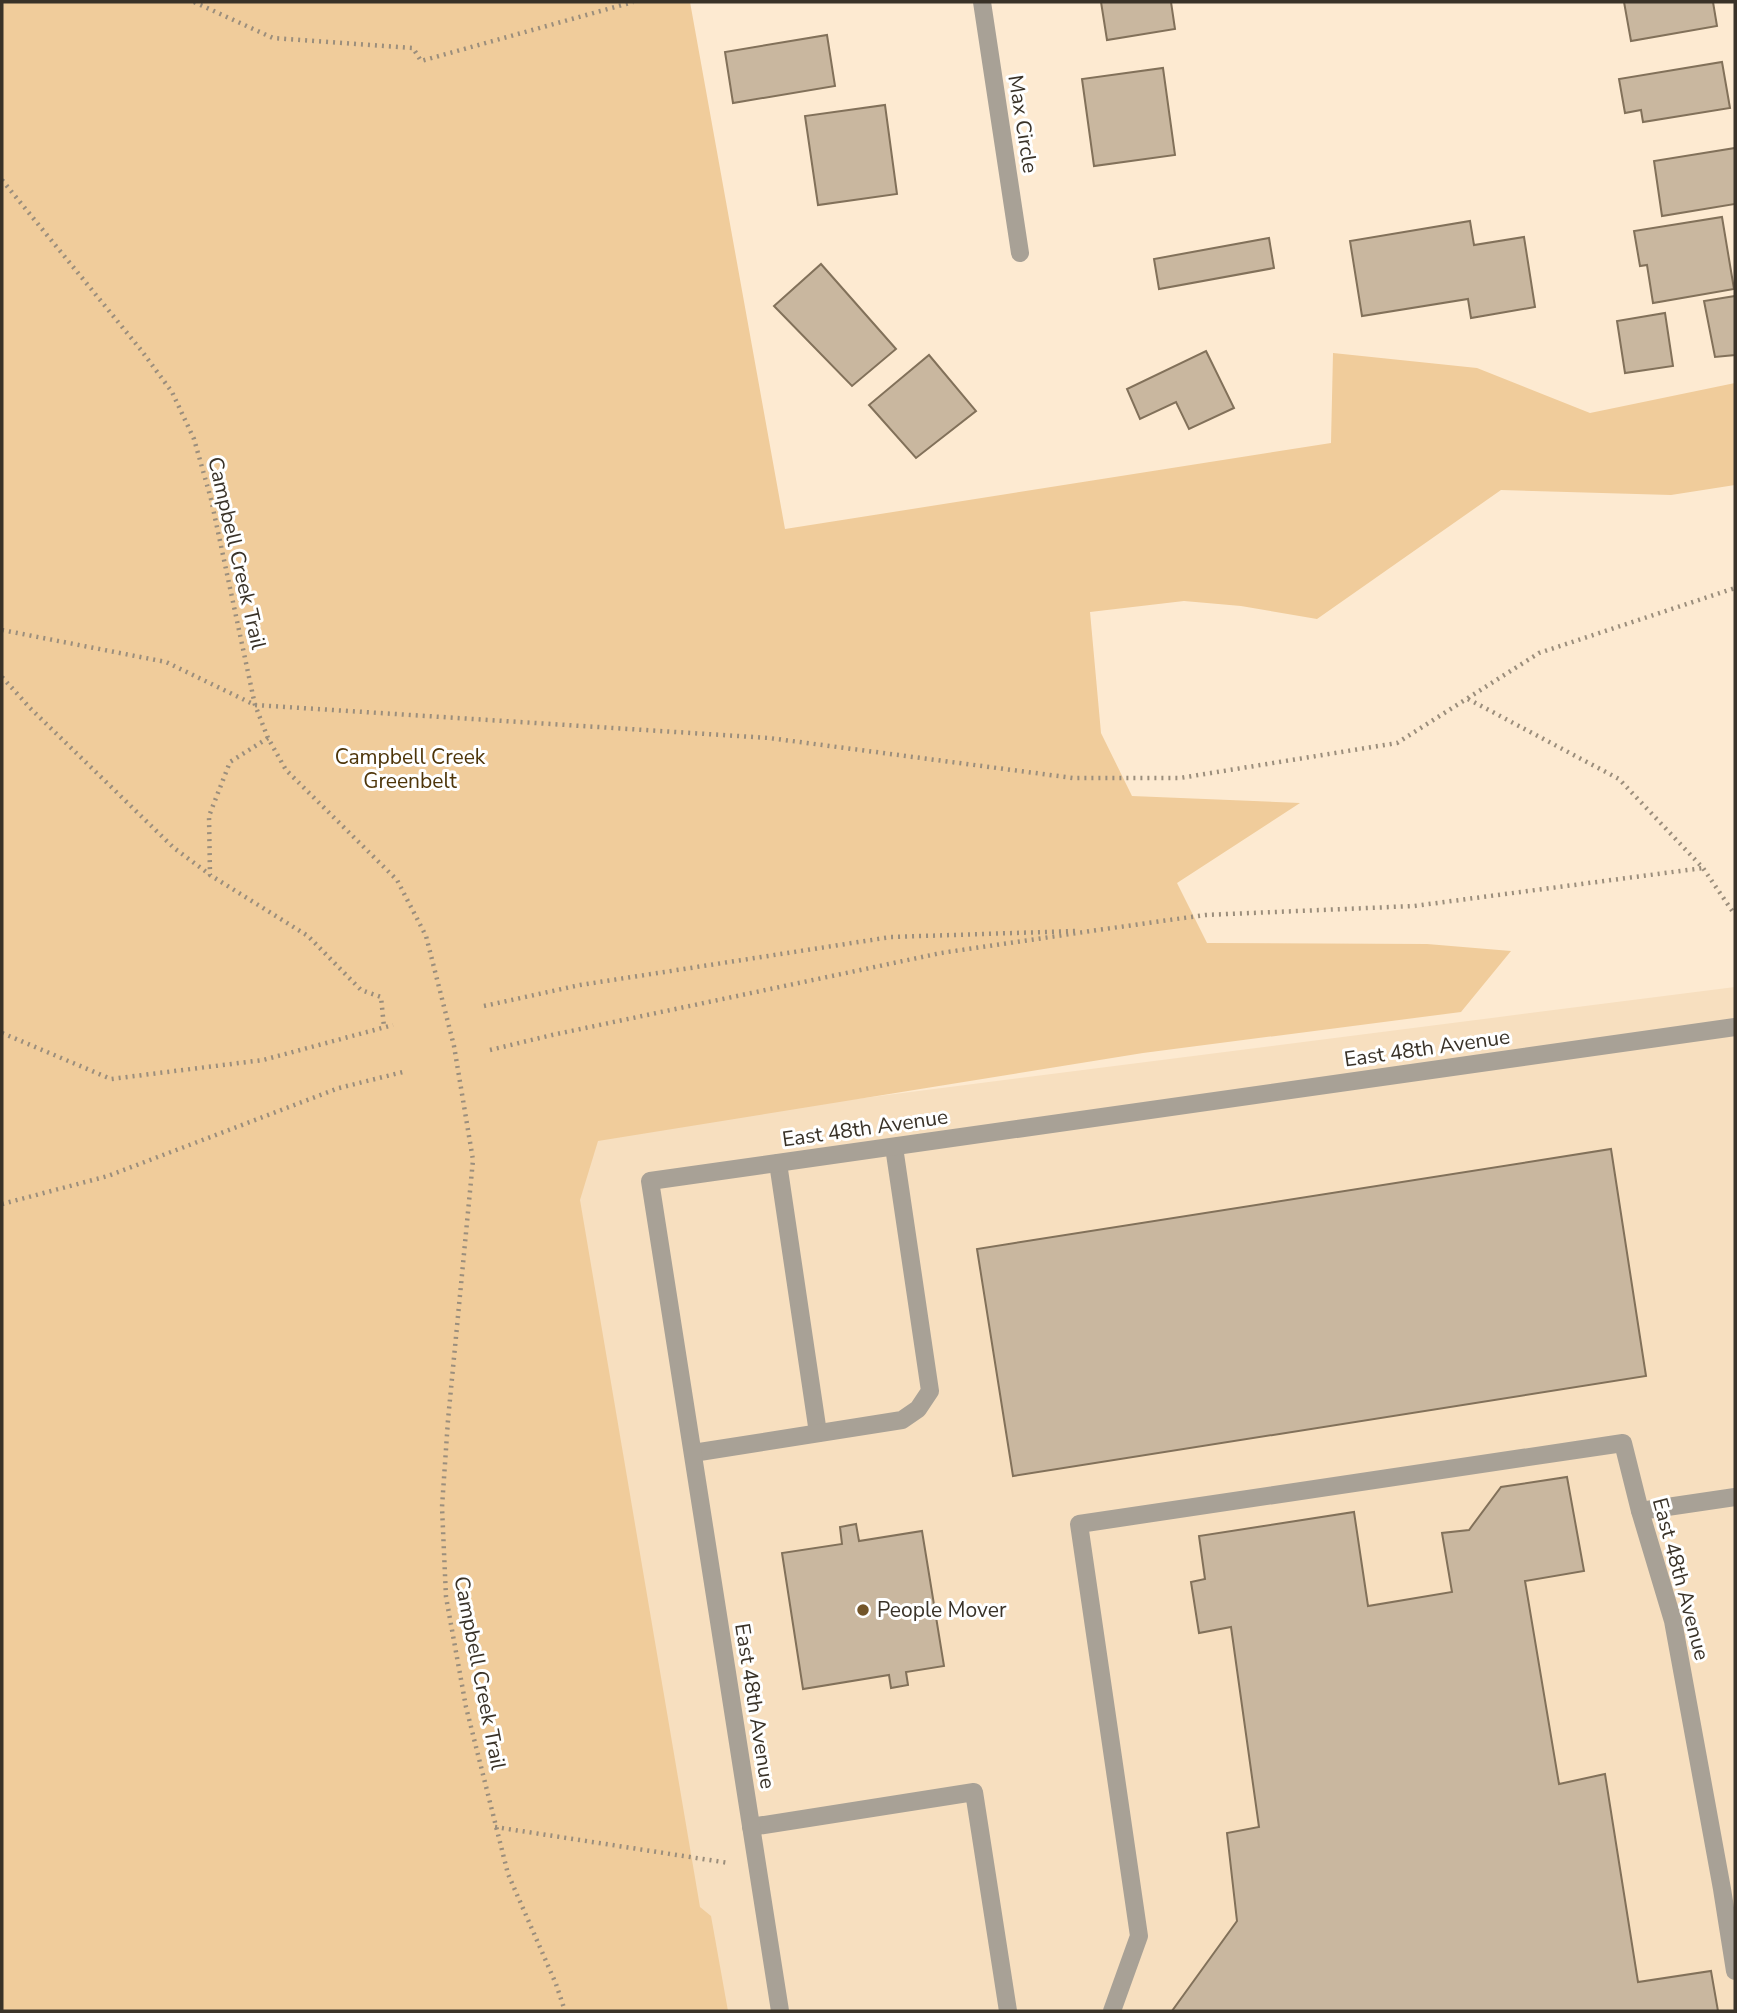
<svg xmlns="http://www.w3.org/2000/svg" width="1737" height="2013" font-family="'Nunito Sans',sans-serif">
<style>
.built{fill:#f7dfbf}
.green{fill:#f0cc9b}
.building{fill:#c9b79f;stroke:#82715a;stroke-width:2}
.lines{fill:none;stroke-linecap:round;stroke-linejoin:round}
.path{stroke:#9b8e7c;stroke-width:4.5;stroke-dasharray:2 5;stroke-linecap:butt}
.minor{stroke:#a8a196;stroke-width:18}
.poi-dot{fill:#725428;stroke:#fff;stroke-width:2.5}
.labels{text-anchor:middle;stroke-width:6;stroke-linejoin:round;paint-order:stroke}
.street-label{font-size:21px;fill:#393228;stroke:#fff}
.park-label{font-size:21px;fill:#4e3509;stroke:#fff}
.poi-label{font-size:21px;fill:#393228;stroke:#fff;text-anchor:start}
</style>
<rect width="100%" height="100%" fill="#fdead1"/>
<polygon class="built" points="1735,987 1735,2011 716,2011 565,1136"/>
<polygon class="green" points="2,2 690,2 785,529 1331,443 1333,353 1477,368 1590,413 1735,383 1735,485 1671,495 1501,490 1317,619 1241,606 1184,601 1090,612 1101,733 1132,796 1300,803 1177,883 1207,943 1427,944 1511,951 1461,1012 1143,1053 598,1141 580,1200 700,1907 711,1916 728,2011 2,2011"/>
<g class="building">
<polygon points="1101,2 1171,2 1175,29 1107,40"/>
<polygon points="1624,2 1713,2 1717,26 1631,41"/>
<polygon points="827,35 835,86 733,103 725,52"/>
<polygon points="1722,62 1730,108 1643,122 1641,110 1625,113 1619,79"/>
<polygon points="1163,68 1175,155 1094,166 1082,79"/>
<polygon points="885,105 897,194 818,205 805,116"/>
<polygon points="1735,148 1735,204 1662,216 1654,161"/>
<polygon points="1722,217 1734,289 1653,303 1647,265 1640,266 1634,231"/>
<polygon points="1470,221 1474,245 1524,237 1535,307 1471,318 1468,299 1362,316 1350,241"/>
<polygon points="1269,238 1274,268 1159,289 1154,259"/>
<polygon points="821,264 896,349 852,386 774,306"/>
<polygon points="1735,296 1735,355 1715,357 1704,301"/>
<polygon points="1665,313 1673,366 1625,373 1617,321"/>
<polygon points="1206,351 1234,408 1189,429 1176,402 1140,419 1127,389"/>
<polygon points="929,355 976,411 916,458 869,405"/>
<polygon points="1611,1149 1646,1376 1013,1476 977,1249"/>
<polygon points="1567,1477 1584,1571 1525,1581 1559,1784 1605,1774 1638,1982 1711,1971 1718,2011 1172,2011 1237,1921 1227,1833 1259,1827 1231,1627 1199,1633 1191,1582 1205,1579 1199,1536 1354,1512 1368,1606 1452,1592 1442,1533 1469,1530 1501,1487"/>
<polygon points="856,1524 859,1541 922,1531 944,1666 906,1672 908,1685 891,1688 889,1675 803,1689 782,1553 842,1544 840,1527"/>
</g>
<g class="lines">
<g class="path">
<polyline points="194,2 273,38 413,48 421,61 633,2"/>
<polyline points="2,180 141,350 172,392 194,439 211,499 255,705 268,738 286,770 397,880 426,936 454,1046 473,1160 448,1420 442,1507 446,1597 466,1707 508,1874 556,1984 565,2011"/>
<polyline points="2,630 166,662 255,705 769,738 1073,778 1180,778 1397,743 1539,653 1735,588"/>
<polyline points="2,677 31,709 174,848 209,874"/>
<polyline points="1468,699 1619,779 1703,868 1735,915"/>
<polyline points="268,738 230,762 209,816 210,875 308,936 361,990 381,997 384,1027"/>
<polyline points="484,1006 580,985 891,937 1076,931"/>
<polyline points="2,1033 111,1079 263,1060 393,1025"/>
<polyline points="490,1050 552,1035 941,953 1098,930 1205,915 1414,906 1703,868"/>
<polyline points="2,1204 108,1176 339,1088 403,1072"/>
<polyline points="495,1827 729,1863"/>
</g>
<g class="minor">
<polyline points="982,2 1020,253"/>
<polyline points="778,1163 818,1433"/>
<polyline points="693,1453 902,1420 918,1409 930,1391 894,1147"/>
<polyline points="1640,1511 1735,1497"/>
<polyline points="751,1827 974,1792 1008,2011"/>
<polyline points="780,2011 650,1181 1735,1027"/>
<polyline points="1112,2011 1139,1936 1079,1524 1623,1443 1640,1511 1673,1621 1722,1889 1735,1971"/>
</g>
</g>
<circle class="poi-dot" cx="863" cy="1610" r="7"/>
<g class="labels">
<g class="street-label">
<text transform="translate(1023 124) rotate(81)" y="7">Max Circle</text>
<text transform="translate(237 553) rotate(77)" y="7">Campbell Creek Trail</text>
<text transform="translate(1427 1048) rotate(-8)" y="7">East 48th Avenue</text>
<text transform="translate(865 1128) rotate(-8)" y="7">East 48th Avenue</text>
<text transform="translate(1681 1579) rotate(75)" y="7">East 48th Avenue</text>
<text transform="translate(480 1673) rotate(79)" y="7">Campbell Creek Trail</text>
<text transform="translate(755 1706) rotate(81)" y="7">East 48th Avenue</text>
</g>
<g class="park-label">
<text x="410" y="764">Campbell Creek<tspan x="410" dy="24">Greenbelt</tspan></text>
</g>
<g class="poi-label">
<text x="877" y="1617">People Mover</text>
</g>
</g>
<rect width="1737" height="2013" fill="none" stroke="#393228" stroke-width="7"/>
</svg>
